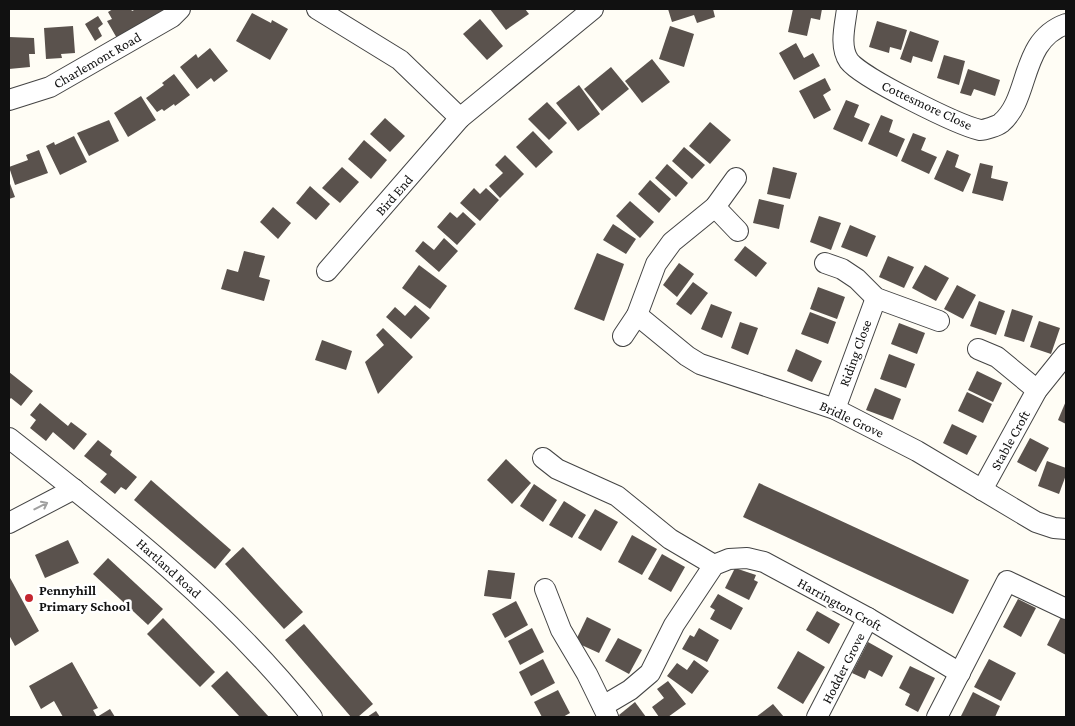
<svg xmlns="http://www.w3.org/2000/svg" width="1075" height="726" font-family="'Crimson Pro',serif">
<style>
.building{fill:#5a524d}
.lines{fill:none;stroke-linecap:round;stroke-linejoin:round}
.minor-casing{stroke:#444;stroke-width:22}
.minor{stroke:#fff;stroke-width:20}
.oneway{stroke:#a0a0a0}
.poi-dot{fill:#c4262e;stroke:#fff;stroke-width:2}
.labels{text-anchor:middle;stroke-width:5;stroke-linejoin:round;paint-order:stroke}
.street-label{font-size:14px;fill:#111;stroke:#fff}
.poi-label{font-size:14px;font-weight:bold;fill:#111;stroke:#fff;text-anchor:start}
</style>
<rect width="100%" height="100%" fill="#fffdf5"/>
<g class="building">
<polygon points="113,9 131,9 132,11 136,9 167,9 118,40 107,21 112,19 108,12"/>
<polygon points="490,9 525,9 529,14 506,30"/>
<polygon points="668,9 713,9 715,17 697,23 694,15 672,22"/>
<polygon points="793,9 822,9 820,20 811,18 807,36 788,32"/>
<polygon points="252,13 271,23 272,20 288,29 270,60 236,41"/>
<polygon points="98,16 103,24 98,28 102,36 95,41 85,24"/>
<polygon points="480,19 503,46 487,60 463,34"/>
<polygon points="877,21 907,30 901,50 890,47 889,53 869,47"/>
<polygon points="73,26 75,53 61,54 62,58 46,59 44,28"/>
<polygon points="670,26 694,34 684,67 659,59"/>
<polygon points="910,31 939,41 932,62 913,56 911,63 900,59"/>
<polygon points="9,37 34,38 35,54 29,54 30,67 9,69"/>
<polygon points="796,43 804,58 813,53 820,66 794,80 779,53"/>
<polygon points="210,48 228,71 214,82 211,78 197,89 180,67 196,54 198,58"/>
<polygon points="944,55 965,61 959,85 937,78"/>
<polygon points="652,59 670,82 642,103 625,81"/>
<polygon points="611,67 629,89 602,111 584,89"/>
<polygon points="968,69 1000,80 995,96 974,89 971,96 960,93"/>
<polygon points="174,74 190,95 175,106 174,104 164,111 162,109 157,112 146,98 164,85 162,83"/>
<polygon points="825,78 831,90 823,95 831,110 814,119 799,91"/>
<polygon points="579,85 600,114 578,131 556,103"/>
<polygon points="141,96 156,120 128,137 114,113"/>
<polygon points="846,100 859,105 854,117 870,124 862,142 833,129"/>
<polygon points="547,102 567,123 549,140 528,119"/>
<polygon points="881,115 893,120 889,132 905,139 897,157 868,144"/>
<polygon points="385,118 405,136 390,152 370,134"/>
<polygon points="109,120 119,141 89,156 77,133"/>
<polygon points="710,122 731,140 710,164 689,146"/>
<polygon points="533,131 553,152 536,168 516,147"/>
<polygon points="913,133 926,138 921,150 937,157 929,174 901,161"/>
<polygon points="74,136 87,162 60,175 46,146 54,142 55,145"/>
<polygon points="364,140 387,160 371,179 348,159"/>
<polygon points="684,147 705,165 692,179 672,161"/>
<polygon points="39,150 48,173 15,185 9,167 28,160 26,155"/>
<polygon points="947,150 959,155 955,167 971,174 963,192 934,179"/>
<polygon points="505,155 524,174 500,198 489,186 503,173 495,165"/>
<polygon points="980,163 993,166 991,178 1008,182 1003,201 972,193"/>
<polygon points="667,164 688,183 676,197 655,178"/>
<polygon points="342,167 359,182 340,203 322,188"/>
<polygon points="773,167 797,173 790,199 767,194"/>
<polygon points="650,180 671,199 659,213 638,194"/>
<polygon points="9,181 15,197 9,199"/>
<polygon points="310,186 330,204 316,220 296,203"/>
<polygon points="474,188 480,194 486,188 499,200 480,221 460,203"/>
<polygon points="759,199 784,205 779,229 753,223"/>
<polygon points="630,201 654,222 640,238 616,216"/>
<polygon points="273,207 291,223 278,239 260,222"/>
<polygon points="450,212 457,218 463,212 476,224 457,245 437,227"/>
<polygon points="819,216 841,223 831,250 810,242"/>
<polygon points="613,224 636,239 626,254 603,240"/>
<polygon points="850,225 876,236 867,257 841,247"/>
<polygon points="444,238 458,251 439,272 415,251 423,241 434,250"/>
<polygon points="745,246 767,263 756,277 734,260"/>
<polygon points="244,251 265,256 259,277 270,280 264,301 221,289 227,269 238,272"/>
<polygon points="597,253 624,264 604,321 574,309"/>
<polygon points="888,256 914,267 904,288 879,277"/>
<polygon points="679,263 694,274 677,297 663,285"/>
<polygon points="419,265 447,286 430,309 402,288"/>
<polygon points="925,265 949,278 936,301 912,288"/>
<polygon points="693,282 708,293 691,315 676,304"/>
<polygon points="957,285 976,295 963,319 944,309"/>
<polygon points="818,287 845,297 837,319 810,309"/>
<polygon points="979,301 1005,311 996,335 970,326"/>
<polygon points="711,304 732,312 722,338 701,329"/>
<polygon points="415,305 430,318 411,339 386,317 395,307 405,316"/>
<polygon points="1012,309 1033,316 1024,342 1004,336"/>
<polygon points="810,312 836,322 828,344 801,334"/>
<polygon points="1039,321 1060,328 1051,354 1030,347"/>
<polygon points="740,322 758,328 748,355 731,348"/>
<polygon points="899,323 925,333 917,354 891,344"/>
<polygon points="383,328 413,357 378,394 365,362 384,345 376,335"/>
<polygon points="322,340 352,351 346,370 315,360"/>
<polygon points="796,349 822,361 812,382 787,371"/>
<polygon points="889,354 915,364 906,388 880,379"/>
<polygon points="977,371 1002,383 993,402 968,390"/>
<polygon points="9,372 33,391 21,406 11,398 9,400"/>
<polygon points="875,388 901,399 893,420 866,410"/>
<polygon points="967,392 992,404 983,423 958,411"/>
<polygon points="1066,401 1066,424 1058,420"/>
<polygon points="40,403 68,426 71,422 87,434 74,450 53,432 46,441 30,428 36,420 30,415"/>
<polygon points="952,424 977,436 967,455 943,443"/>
<polygon points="1030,438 1049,448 1036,472 1017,462"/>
<polygon points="98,440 112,451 110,455 137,477 126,490 121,487 115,494 100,482 107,474 84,456"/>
<polygon points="506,459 531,483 512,504 487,480"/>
<polygon points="1047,461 1066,468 1066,475 1059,494 1038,486"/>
<polygon points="151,480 231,550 215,569 134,500"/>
<polygon points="759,483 969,580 953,614 743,517"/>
<polygon points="534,484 557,500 543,522 520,506"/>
<polygon points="564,501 586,515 572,538 549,525"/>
<polygon points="595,509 618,522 601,551 578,538"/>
<polygon points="632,535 657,549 642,575 618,562"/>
<polygon points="68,540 79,563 45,578 35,555"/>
<polygon points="243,547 303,612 284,629 225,564"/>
<polygon points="662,554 685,567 671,592 648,579"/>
<polygon points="108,558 163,609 148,625 93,574"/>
<polygon points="735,568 756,575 754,580 758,582 749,600 725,588"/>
<polygon points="488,570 515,573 511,599 484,596"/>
<polygon points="9,576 39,631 15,646 9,635"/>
<polygon points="718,594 743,608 731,630 710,619 715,610 710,607"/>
<polygon points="1018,599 1036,608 1021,637 1003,627"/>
<polygon points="516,601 528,625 505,638 492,614"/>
<polygon points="817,611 840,624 829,644 806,630"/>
<polygon points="587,617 611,629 599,653 575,642"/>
<polygon points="1061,617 1066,620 1066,655 1047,645"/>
<polygon points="163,618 215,672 200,687 147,634"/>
<polygon points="304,624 373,704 358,717 351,717 285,640"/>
<polygon points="532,628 544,652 520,665 508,641"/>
<polygon points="699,628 719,640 707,662 682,649 690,635 694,637"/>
<polygon points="618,638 642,650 629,674 605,661"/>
<polygon points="868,642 893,656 882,677 869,670 865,679 852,673"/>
<polygon points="798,651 825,667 803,704 777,688"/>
<polygon points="543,659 555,683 531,696 519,672"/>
<polygon points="989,659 1016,673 1001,701 974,687"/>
<polygon points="694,660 709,671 692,694 667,676 677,663 687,670"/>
<polygon points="72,662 98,708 93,710 97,717 110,709 115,717 63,717 54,701 41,709 29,686"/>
<polygon points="910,666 935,678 918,712 905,705 910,694 899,688"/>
<polygon points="227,671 250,696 269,717 240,717 211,686"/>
<polygon points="668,681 686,704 668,717 659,717 652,707 664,698 657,689"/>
<polygon points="558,690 570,713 563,717 542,717 534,702"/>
<polygon points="973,692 1000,706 995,717 961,716"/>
<polygon points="635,702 646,717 620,717 619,715"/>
<polygon points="773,704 784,717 756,717"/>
<polygon points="376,711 380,717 367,717"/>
</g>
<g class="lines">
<defs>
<g id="minor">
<polyline points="317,9 400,60 460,118"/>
<path d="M847 9C845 25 839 47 849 61 862 78 958 125 980 130 985 130 997 126 1001 123 1031 98 1019 41 1066 24"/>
<polyline points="9,100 50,87 172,17 180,9"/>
<polyline points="715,207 738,231"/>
<polyline points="825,263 842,269 857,279 876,298 939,321"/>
<polyline points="327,271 460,118 593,9"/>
<polyline points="637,315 687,356 700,364 835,409 917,451 1036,522 1054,528 1066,529"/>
<polyline points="623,336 637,315 656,264 672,242 715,207 736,178"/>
<polyline points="978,349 997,357 1037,390"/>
<polyline points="835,409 876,298"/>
<path d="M9 438C119 524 225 607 312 717"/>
<polyline points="543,458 557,469 617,496 670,539 714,565"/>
<polyline points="982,490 1037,390 1066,354"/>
<polyline points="9,523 74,489"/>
<polyline points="545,589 561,630 587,674 608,717"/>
<polyline points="603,706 630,690 650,673 674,625 714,565 729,559 747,558 764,562 868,618 960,673"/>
<polyline points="817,717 868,618"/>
<polyline points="937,717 1007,581 1066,609"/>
</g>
</defs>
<use href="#minor" class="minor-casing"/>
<use href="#minor" class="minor"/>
</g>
<defs><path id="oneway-shaft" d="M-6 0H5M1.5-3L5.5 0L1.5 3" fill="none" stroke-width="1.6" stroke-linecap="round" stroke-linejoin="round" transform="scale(1.25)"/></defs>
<use class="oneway" href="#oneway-shaft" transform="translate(41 506) rotate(-27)"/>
<circle class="poi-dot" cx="29" cy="598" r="5"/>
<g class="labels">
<g class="street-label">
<text transform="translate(97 60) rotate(-30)" y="5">Charlemont Road</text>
<text transform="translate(927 105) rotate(25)" y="5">Cottesmore Close</text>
<text transform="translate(394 195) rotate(-49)" y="5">Bird End</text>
<text transform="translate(855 353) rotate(-70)" y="5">Riding Close</text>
<text transform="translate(852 419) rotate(25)" y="5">Bridle Grove</text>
<text transform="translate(1010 440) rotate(-61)" y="5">Stable Croft</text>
<text transform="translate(169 568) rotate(42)" y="5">Hartland Road</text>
<text transform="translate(840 604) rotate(29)" y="5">Harrington Croft</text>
<text transform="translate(843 668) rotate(-63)" y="5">Hodder Grove</text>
</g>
<g class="poi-label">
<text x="39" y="595">Pennyhill<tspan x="39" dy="16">Primary School</tspan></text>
</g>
</g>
<rect width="1075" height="726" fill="none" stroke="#111111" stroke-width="20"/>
</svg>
